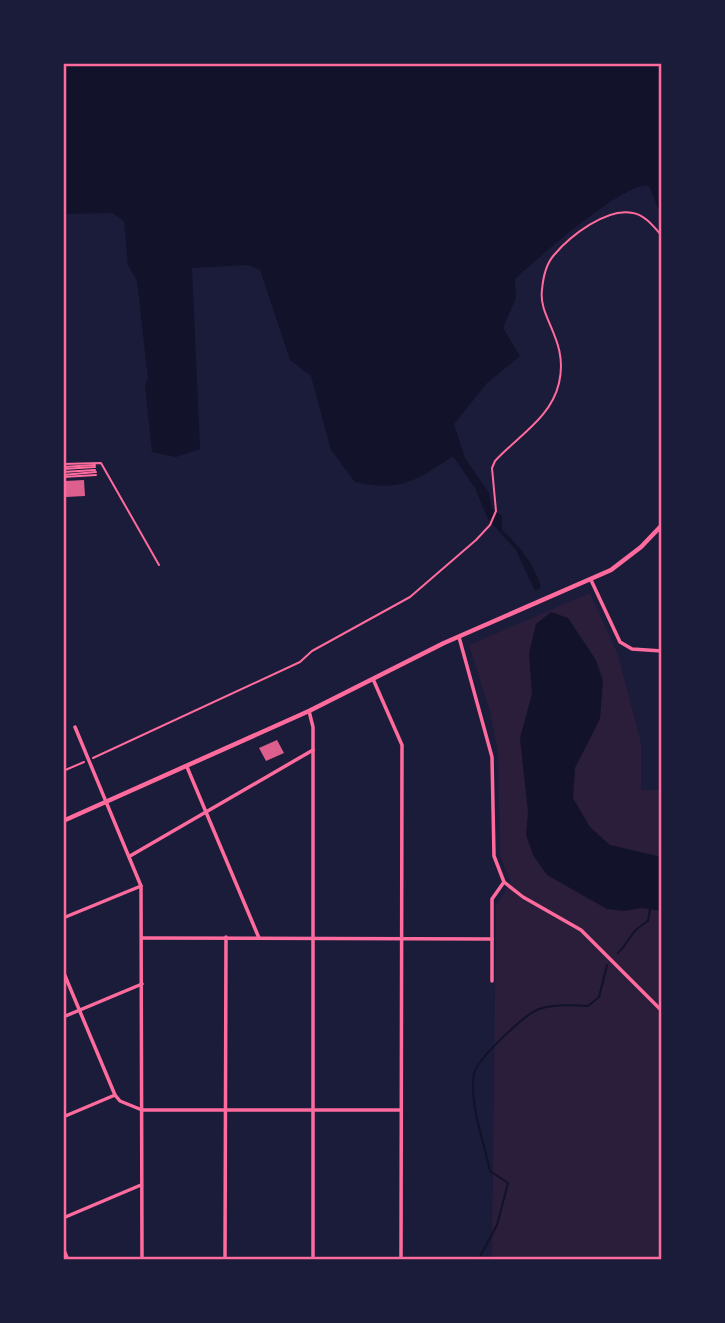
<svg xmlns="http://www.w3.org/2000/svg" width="725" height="1323" font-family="'Source Sans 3',sans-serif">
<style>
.green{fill:#2a1e3b}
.water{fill:#12122b}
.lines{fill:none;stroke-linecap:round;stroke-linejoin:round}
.stream{stroke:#12122b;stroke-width:2}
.building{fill:#dd5f8e}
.path{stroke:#ff6b9d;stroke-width:2}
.service{stroke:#ff6b9d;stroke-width:2}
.minor{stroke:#ff6b9d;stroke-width:3.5}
.secondary{stroke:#ff6b9d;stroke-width:4.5}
.neatline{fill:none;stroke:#ff6b9d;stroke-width:2.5}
</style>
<rect width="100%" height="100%" fill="#1b1b3a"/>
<polygon class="green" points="590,593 618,655 641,743 641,790 662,790 662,1260 492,1260 496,906 511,882 500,856 498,753 490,711 469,645"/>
<g class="water">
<path d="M63 63H662V218L649 186C624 181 537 259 515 279L516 298 503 328 520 356 487 383 454 424 465 458 489 493 492 509 502 516V530C519 545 536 567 541 588L535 591 516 550 488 519 475 488 453 456C415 481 401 492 355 482L331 450 311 376 290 360 260 270 248 265 192 268 200 449 176 457 152 452 145 385 148 379 137 281 128 265 124 221 112 213 63 214Z"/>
<polygon points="551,612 568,618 596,660 603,681 600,719 575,768 573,798 590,827 610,845 662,857 662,911 641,908 624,911 607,909 547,875 533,855 526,835 528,812 520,738 532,694 529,653 536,624"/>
</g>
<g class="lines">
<g class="stream">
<path d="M618 953C633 938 628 933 648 921L650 909"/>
<path d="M478 1260 497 1225 508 1183 490 1171C484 1141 469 1105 474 1074 476 1060 525 1014 539 1009 554 1004 572 1005 588 1006L599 997 607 965"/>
</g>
</g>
<g class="building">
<polygon points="84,480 85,496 66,497 65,481"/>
<polygon points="277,740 284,753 266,761 259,748"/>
</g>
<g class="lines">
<g class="path">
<path d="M93 758 300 662 312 651 410 597 476 540 490 525 496 511 492 468 495 461C518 436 551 418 559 383 569 340 538 318 542 290 543 278 546 264 554 255 570 236 607 207 633 213 645 215 654 227 662 236"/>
<polyline points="63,771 84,762"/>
</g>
<g class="service">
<polyline points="63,464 101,463 159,565"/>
<polyline points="63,467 95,465"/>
<polyline points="63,469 95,467"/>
<polyline points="63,472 95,470"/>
<polyline points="63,475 96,472"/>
<polyline points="63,477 96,475"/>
</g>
<g class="minor">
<polyline points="591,580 620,642 632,649 662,651"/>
<polyline points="459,637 492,757 494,856 504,882 523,897 581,930 662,1011"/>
<polyline points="373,679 402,745 401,1260"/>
<polyline points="309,711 313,727 313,1260"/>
<polyline points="75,727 141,886 142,1260"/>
<polyline points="187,767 259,938"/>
<polyline points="130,856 313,750"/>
<polyline points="63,918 141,886"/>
<polyline points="142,938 492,939"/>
<polyline points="63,971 115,1095"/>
<polyline points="492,981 492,899 504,882"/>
<polyline points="63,1017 142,984"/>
<polyline points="63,1117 115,1095 120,1101 142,1110 401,1110"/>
<polyline points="63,1218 141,1185"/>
<polyline points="63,1248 68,1260"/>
<polyline points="225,1260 226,937"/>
</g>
<polyline class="secondary" points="63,821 309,711 444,643 611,570 641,547 662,525"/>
</g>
<rect width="725" height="1323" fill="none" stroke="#1b1b3a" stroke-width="130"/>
<rect x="65" y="65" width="595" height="1193" class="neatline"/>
</svg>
